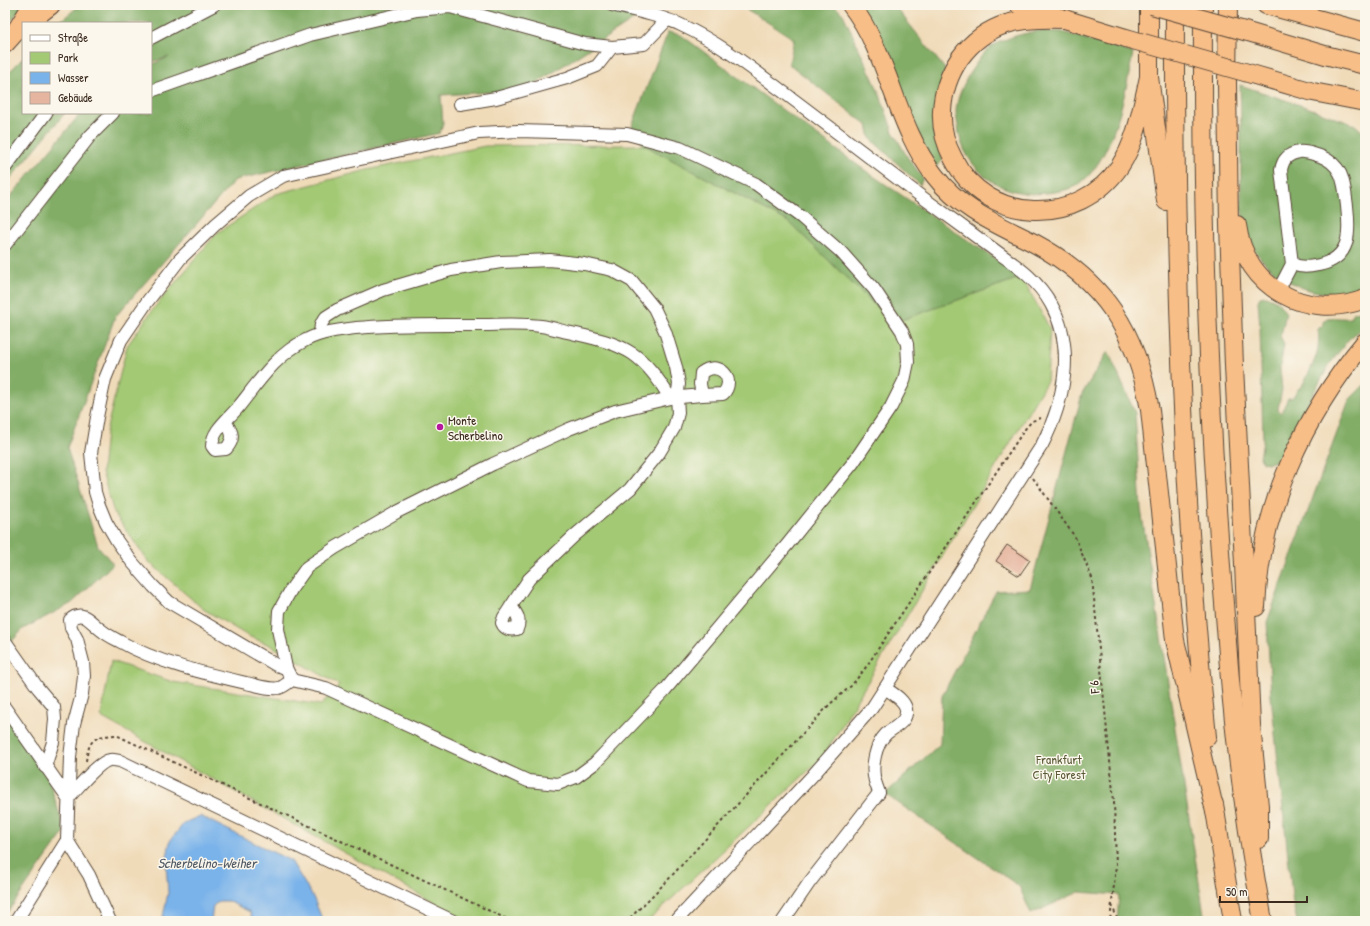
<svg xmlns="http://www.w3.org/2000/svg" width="1370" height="926" font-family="'Patrick Hand',sans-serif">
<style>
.green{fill:#a3c974;stroke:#6f7a49}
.forest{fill:#82ad66;stroke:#5e6c42}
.water{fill:#7ab3ea;stroke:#5a6e84}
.building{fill:#e6b59f}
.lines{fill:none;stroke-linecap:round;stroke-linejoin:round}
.minor-casing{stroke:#564535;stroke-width:14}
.highway-casing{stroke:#564535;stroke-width:20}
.path{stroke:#564535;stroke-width:2;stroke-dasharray:3 3;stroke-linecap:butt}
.minor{stroke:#fff;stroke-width:12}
.highway{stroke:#f7be88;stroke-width:18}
.highway-bridge-casing{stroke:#564535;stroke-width:20;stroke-linecap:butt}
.highway-bridge{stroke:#f7be88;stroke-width:18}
.poi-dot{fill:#b5179e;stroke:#fbf7ec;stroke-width:1.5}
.labels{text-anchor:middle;stroke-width:3;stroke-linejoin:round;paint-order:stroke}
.poi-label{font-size:13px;fill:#3b2a1e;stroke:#fbf7ec;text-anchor:start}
.street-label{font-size:13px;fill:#3b2a1e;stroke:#fbf7ec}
.park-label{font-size:13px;fill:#5a5a38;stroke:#fbf7ec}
.water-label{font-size:14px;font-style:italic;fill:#515a65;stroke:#fbf7ec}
</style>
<rect width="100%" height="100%" fill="#fbf7ec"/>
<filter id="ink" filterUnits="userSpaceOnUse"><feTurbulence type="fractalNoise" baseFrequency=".025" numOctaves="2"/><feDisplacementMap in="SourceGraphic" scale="8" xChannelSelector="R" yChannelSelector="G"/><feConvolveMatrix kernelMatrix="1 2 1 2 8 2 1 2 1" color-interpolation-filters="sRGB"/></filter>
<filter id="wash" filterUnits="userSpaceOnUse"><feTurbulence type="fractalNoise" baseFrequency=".012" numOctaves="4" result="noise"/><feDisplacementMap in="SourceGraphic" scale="16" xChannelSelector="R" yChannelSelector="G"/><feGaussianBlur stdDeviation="0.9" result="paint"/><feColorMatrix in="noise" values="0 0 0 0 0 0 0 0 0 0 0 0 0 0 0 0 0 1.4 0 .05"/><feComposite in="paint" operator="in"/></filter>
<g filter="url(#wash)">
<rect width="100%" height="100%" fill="#f0dbb9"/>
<polygon class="green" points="644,145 789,222 893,323 1022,277 1050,329 1047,381 823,757 648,921 467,921 101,717 111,661 173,682 321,705 339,685 270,645 248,636 203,609 148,561 114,513 102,472 106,432 127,346 154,308 217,233 276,194 367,170 485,146"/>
<g class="forest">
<polygon points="5,5 25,5 5,27"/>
<polygon points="80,5 656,5 526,90 441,95 443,124 440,133 235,180 115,317 67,448 98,546 113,564 72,603 23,629 5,649 5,203 81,113 151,113 151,65 169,57 151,62 151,23 58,23"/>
<polygon points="740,5 834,5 843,14 879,92 893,132 908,158 923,178 920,185 870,138 867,125 789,64 794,39"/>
<polygon points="858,5 894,5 945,69 938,144 943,160 936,167 925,149"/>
<path d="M1038 31 1062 32 1133 53C1126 91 1114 155 1083 181 1075 189 1058 192 1046 193 1004 199 962 170 958 126 957 121 956 116 956 111 957 97 963 86 969 74 975 65 983 52 992 46 1008 37 1021 34 1038 31Z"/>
<polygon points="668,32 681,35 863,169 1022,277 893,323 789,222 644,145 632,126"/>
<polygon points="23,58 23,113 65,113 5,185 5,76"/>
<path d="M1240 85 1309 108 1355 125 1365 134V286C1347 296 1322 295 1303 288 1275 277 1253 257 1245 227 1240 210 1241 182 1241 164 1241 137 1241 111 1240 85Z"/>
<path d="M1266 296 1277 301 1286 313 1282 331 1280 336 1284 344 1280 368 1282 390 1278 409 1279 412 1281 413 1288 398H1292L1299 388H1301C1312 366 1321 354 1318 329L1323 325V322L1327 318C1335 317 1344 319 1351 318L1354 312 1365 310V325L1348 340 1329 365 1276 461 1269 463 1262 462 1260 457 1263 441 1260 327 1258 301 1260 297Z"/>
<polygon points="1108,351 1135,413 1141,509 1205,921 1117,921 1119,895 1079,892 1031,914 1019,886 885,794 940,744 942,696 996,591 1030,589 1082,394"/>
<polygon points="1365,384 1365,921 1297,921 1293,904 1271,696 1267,622 1349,400"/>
<polygon points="5,714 46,771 65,831 5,916"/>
</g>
<polygon class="water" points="200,816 291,861 313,897 323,921 252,921 250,912 228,901 219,901 213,906 211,921 162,921 168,893 166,863 170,841 184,823"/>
<g id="blocks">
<polygon class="building" points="1007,545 1030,560 1019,576 996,561"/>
</g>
</g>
<g filter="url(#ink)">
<use href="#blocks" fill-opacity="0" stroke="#564535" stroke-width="1"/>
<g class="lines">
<defs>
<g id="minor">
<path d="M612 5C635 11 660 15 681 25 718 42 750 67 782 91 829 126 875 162 922 197 944 213 966 229 989 246 1012 263 1036 277 1051 304 1076 349 1064 402 1042 445L872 708 813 775 676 921"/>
<polyline points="151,38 214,5"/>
<polyline points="151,91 310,35 417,10 450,7 585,44 612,47 644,44 667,20"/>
<polyline points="460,104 496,98 567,78 597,66 612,47"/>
<polyline points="5,168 46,113"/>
<polyline points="5,245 90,136 113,113"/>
<path d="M1278 291 1292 264 1281 170C1283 159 1288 154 1299 152 1306 151 1313 154 1320 156 1344 165 1344 184 1347 206 1350 233 1351 258 1319 265 1309 267 1302 268 1292 264"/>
<path d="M320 334 321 324 326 317 337 310 383 290 451 270 501 262 550 260 584 264 612 270 632 281 654 308 665 331 676 367 679 384 677 397 678 413 674 428 659 453 630 489 574 536 529 579 504 617 502 623C505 630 510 630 517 629 521 620 517 614 511 606"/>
<path d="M225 422C233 432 235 439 226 449L215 450 212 446C212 430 230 418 240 405 259 381 277 354 306 340 321 332 339 330 356 328 396 324 437 325 477 325 498 325 520 323 541 326 549 327 559 330 567 332 589 337 613 341 633 354 649 365 660 381 670 398"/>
<polyline points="5,641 38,688 54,707 55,719 53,742 45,767"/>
<path d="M286 668 278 629 279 611 292 588 307 567 335 548 397 512 493 464 569 429 615 411 670 398 702 395 700 384 701 373C719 359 737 379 723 394L702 395"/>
<polyline points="5,708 68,798"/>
<path d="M68 798C77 789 99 761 110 760 113 759 117 761 120 761L453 921"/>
<polyline points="67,840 89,875 110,921"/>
<path d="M16 921 67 840 70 757 74 724 82 694 84 676 83 662 77 639 71 628 70 620C83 608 91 623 101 630 106 634 113 638 119 641 158 663 203 673 246 683 256 685 269 690 279 688 283 687 288 683 292 680L286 668 276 665 169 602 153 586 132 562 117 541 106 522 99 505 95 492 91 453 97 417 105 379 121 340 147 302 180 259 216 224 249 196 283 176 479 133 518 131 627 134 680 148 756 184 801 217 841 252 874 289 902 331 907 344 908 362 904 381 891 407 853 463 787 545 665 690 595 763 576 777 558 784 528 781 326 688 292 680"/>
<path d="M783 921 809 883 879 793C878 789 876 785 875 781 871 767 875 745 886 734 894 727 908 722 906 709 905 700 892 693 885 688"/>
</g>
<g id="highway">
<path d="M851 5C890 56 895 125 935 176 961 210 997 224 1034 243 1105 281 1137 333 1150 410L1175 640 1216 816"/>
<polyline points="1019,5 1126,38"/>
<polyline points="1149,5 1149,77 1166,201"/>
<path d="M1175 5C1174 249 1182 494 1207 737"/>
<path d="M1203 5C1202 213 1208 421 1226 628 1228 655 1230 683 1233 711 1240 781 1250 851 1263 921"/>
<polyline points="1228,5 1227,83 1229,225 1234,366 1244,564 1251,725 1259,806 1259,839"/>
<polyline points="1266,5 1365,32"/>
<path d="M1065 19C1023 17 987 21 960 58 949 74 943 92 942 111 941 128 945 143 953 158 986 225 1079 227 1120 166 1137 140 1142 107 1149 77"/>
<polyline points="28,23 51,5"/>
<polyline points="1248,32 1325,55 1365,65"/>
<polyline points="5,44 14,34 32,5"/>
<polyline points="1248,73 1313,92 1365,102"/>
<path d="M1237 225C1245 288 1307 321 1365 299"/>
<path d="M1256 607C1260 510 1303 416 1365 342"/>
<polyline points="1214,804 1233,921"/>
</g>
</defs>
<use href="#minor" class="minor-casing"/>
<use href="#highway" class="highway-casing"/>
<g class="path">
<polyline points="1033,478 1075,537 1092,578 1114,802 1116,866 1110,921"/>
<path d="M86 761C89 739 94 736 116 735L511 921"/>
<polyline points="1112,905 1118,921"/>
<polyline points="625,921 632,916 666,882 830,704 851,686 864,670 1025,429 1032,421 1041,418"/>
</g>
<use href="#minor" class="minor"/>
<use href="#highway" class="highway"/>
<defs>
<g id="highway-bridge">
<polyline points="1152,5 1248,32"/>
<polyline points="1126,38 1248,73"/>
</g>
</defs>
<use href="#highway-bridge" class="highway-bridge-casing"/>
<use href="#highway-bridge" class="highway-bridge"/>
</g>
</g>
<circle class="poi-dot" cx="440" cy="427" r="4"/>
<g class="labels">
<g class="poi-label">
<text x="448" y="425">Monte<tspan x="448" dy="15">Scherbelino</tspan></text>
</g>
<g class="street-label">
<text transform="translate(1094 687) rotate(-96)" y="5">F 6</text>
</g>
<g class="park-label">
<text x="1059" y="764">Frankfurt<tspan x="1059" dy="15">City Forest</tspan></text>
</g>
<g class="water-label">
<text x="207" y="868">Scherbelino-Weiher</text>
</g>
</g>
<rect width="1370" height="926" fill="none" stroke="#fbf7ec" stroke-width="20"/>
<rect x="22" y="22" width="130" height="92" fill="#fbf7ec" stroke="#aea59a"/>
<rect x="30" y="35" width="20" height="6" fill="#ffffff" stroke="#aea59a"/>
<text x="58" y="42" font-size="12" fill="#3b2a1e">Straße</text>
<rect x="30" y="52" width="20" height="12" fill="#a3c974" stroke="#aea59a"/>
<text x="58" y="62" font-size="12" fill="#3b2a1e">Park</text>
<rect x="30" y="72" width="20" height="12" fill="#7ab3ea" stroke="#aea59a"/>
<text x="58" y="82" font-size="12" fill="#3b2a1e">Wasser</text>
<rect x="30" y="92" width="20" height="12" fill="#e6b59f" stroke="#aea59a"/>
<text x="58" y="102" font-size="12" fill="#3b2a1e">Gebäude</text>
<path d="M1220 896v6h87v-6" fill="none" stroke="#3b2a1e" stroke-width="2"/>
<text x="1226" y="896" font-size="12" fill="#3b2a1e" stroke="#fbf7ec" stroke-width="3" paint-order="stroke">50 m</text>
</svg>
